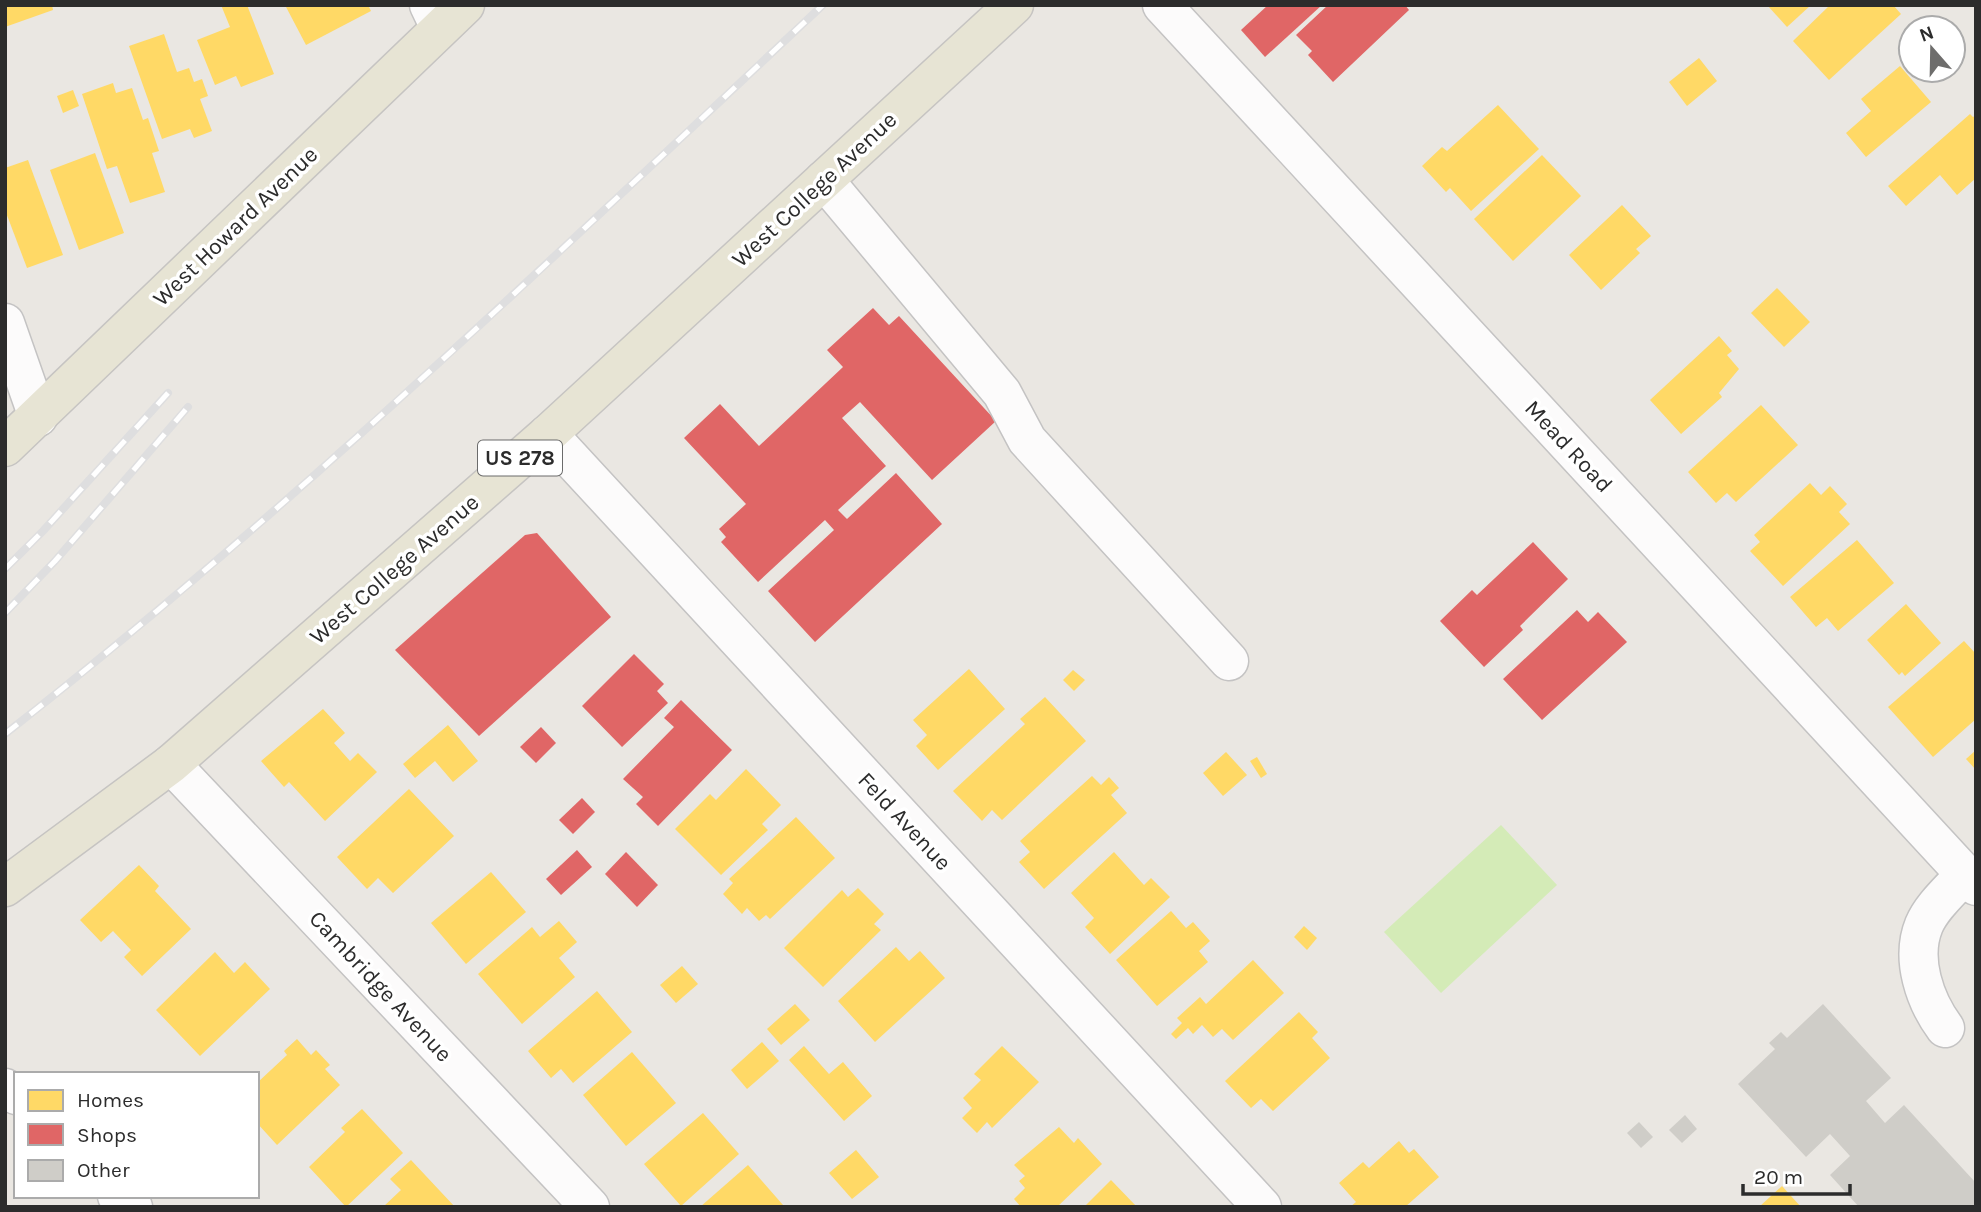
<svg xmlns="http://www.w3.org/2000/svg" width="1981" height="1212" font-family="Karla,sans-serif">
<style>
.pitch{fill:#d4ebb7}
.homes{fill:#ffd966}
.shops{fill:#e06666}
.building{fill:#cfcdc8}
.lines{fill:none;stroke-linecap:round;stroke-linejoin:round}
.minor-casing{stroke:#c4c3c3;stroke-width:41}
.major-casing{stroke:#c6c4c2;stroke-width:41}
.minor{stroke:#fcfbfb;stroke-width:38}
.major{stroke:#e7e4d4;stroke-width:38}
.rail-casing{stroke:#dededf;stroke-width:8}
.rail{stroke:#fff;stroke-width:5;stroke-dasharray:16;stroke-linecap:butt}
.labels{text-anchor:middle;stroke-width:7;stroke-linejoin:round;paint-order:stroke}
.shield{fill:#fff;stroke:#6b6b6b;stroke-width:2}
.shield-label{font-size:21px;font-weight:bold;fill:#2c2c2c}
.street-label{font-size:23px;fill:#2c2c2c;stroke:#fff}
</style>
<rect width="100%" height="100%" fill="#eae7e2"/>
<polygon class="pitch" points="1501,825 1557,885 1441,993 1384,932"/>
<g class="homes">
<polygon points="5,5 52,5 53,10 5,27"/>
<polygon points="221,5 247,5 274,74 241,87 236,76 215,85 197,40 230,27"/>
<polygon points="285,5 368,5 371,11 306,45"/>
<polygon points="1767,5 1811,5 1787,27"/>
<polygon points="1830,5 1893,5 1901,14 1829,80 1793,41"/>
<polygon points="164,34 177,72 189,68 194,82 202,79 208,96 200,99 212,131 194,138 190,129 162,139 129,46"/>
<polygon points="1699,58 1717,81 1687,106 1669,82"/>
<polygon points="1900,66 1931,102 1866,157 1846,133 1871,111 1861,99"/>
<polygon points="113,83 116,93 132,88 143,120 148,118 159,151 152,153 165,192 130,203 117,166 107,169 82,94"/>
<polygon points="73,90 79,106 63,113 57,96"/>
<polygon points="1498,105 1539,149 1471,211 1450,188 1446,192 1422,166 1442,147 1447,151"/>
<polygon points="1970,114 1973,117 1976,115 1976,178 1957,195 1940,175 1906,206 1888,186"/>
<polygon points="95,153 124,233 79,250 50,170"/>
<polygon points="1542,155 1581,196 1513,261 1474,219"/>
<polygon points="28,160 63,255 27,268 5,210 5,168"/>
<polygon points="1622,205 1651,236 1636,249 1640,253 1601,290 1569,255"/>
<polygon points="1777,288 1810,322 1784,347 1751,313"/>
<polygon points="1719,336 1732,351 1727,355 1739,369 1719,393 1722,397 1681,434 1650,400"/>
<polygon points="1761,405 1798,445 1736,502 1727,493 1716,503 1688,472"/>
<polygon points="1810,483 1821,495 1830,486 1847,504 1839,512 1850,524 1783,586 1750,551 1760,542 1754,535"/>
<polygon points="1857,540 1894,583 1838,631 1827,618 1816,627 1790,597"/>
<polygon points="1906,604 1941,643 1905,676 1902,672 1899,675 1867,640"/>
<polygon points="1964,641 1976,654 1976,719 1933,757 1888,707"/>
<polygon points="969,669 1005,709 938,770 916,746 927,735 913,720"/>
<polygon points="1073,670 1085,680 1074,691 1063,680"/>
<polygon points="1045,697 1086,741 1002,820 992,810 982,821 953,791 1025,724 1020,719"/>
<polygon points="323,709 345,733 334,743 350,761 358,753 377,772 325,821 289,782 284,787 261,761"/>
<polygon points="448,725 478,761 453,782 435,761 415,778 403,764"/>
<polygon points="1976,750 1976,770 1966,759"/>
<polygon points="1226,752 1247,775 1223,796 1203,773"/>
<polygon points="1257,757 1267,774 1261,778 1250,761"/>
<polygon points="746,769 781,805 762,824 768,830 721,875 675,829 710,794 716,800"/>
<polygon points="1092,776 1101,785 1109,777 1119,788 1111,795 1127,813 1044,889 1019,862 1030,852 1020,841"/>
<polygon points="409,789 454,836 393,893 378,878 367,889 337,857"/>
<polygon points="796,817 835,858 770,919 766,915 759,921 747,908 742,914 723,894 733,883 729,879"/>
<polygon points="1114,852 1144,885 1151,878 1170,897 1110,954 1085,927 1094,918 1071,893"/>
<polygon points="139,865 159,886 155,891 191,929 142,976 124,957 131,950 113,931 101,942 80,920"/>
<polygon points="491,872 526,912 466,964 431,923"/>
<polygon points="858,888 884,914 874,924 881,930 823,987 784,948 842,890 848,897"/>
<polygon points="1171,911 1186,928 1193,922 1210,941 1199,951 1208,962 1157,1006 1116,960"/>
<polygon points="559,921 577,942 559,958 575,977 522,1024 478,974 532,927 540,937"/>
<polygon points="1304,926 1317,938 1307,950 1294,937"/>
<polygon points="896,947 909,961 920,951 945,978 875,1042 838,1001"/>
<polygon points="215,952 234,973 245,962 270,989 200,1056 156,1010"/>
<polygon points="1253,960 1284,993 1233,1040 1222,1029 1213,1037 1202,1025 1193,1034 1188,1028 1176,1039 1171,1034 1182,1023 1177,1018 1200,997 1206,1004"/>
<polygon points="682,966 698,984 676,1003 660,985"/>
<polygon points="597,991 632,1032 573,1083 561,1069 551,1078 528,1051"/>
<polygon points="795,1004 810,1020 781,1045 767,1029"/>
<polygon points="1299,1012 1318,1032 1312,1038 1330,1058 1273,1111 1261,1099 1251,1108 1225,1081"/>
<polygon points="297,1039 311,1055 316,1050 330,1065 325,1069 340,1085 277,1145 257,1123 257,1083 287,1055 284,1051"/>
<polygon points="762,1042 779,1061 747,1089 731,1070"/>
<polygon points="804,1046 829,1074 843,1062 872,1096 844,1121 789,1060"/>
<polygon points="1002,1046 1039,1082 992,1128 987,1122 977,1133 962,1118 972,1108 963,1098 981,1080 974,1074"/>
<polygon points="632,1052 676,1103 626,1146 583,1095"/>
<polygon points="362,1109 403,1153 346,1207 309,1167 345,1132 341,1128"/>
<polygon points="703,1113 739,1154 681,1206 644,1164"/>
<polygon points="1059,1127 1074,1143 1078,1138 1102,1164 1057,1207 1021,1207 1014,1199 1025,1188 1019,1181 1025,1176 1014,1165"/>
<polygon points="1399,1141 1409,1153 1414,1149 1439,1177 1405,1207 1350,1207 1356,1202 1339,1183 1363,1162 1369,1168"/>
<polygon points="856,1150 879,1177 852,1199 829,1173"/>
<polygon points="411,1160 455,1207 383,1207 401,1190 390,1179"/>
<polygon points="748,1165 783,1205 780,1207 700,1207"/>
<polygon points="1111,1180 1137,1207 1084,1207"/>
<polygon points="1782,1186 1801,1207 1759,1207"/>
</g>
<g class="shops">
<polygon points="1268,5 1322,5 1265,57 1241,30"/>
<polygon points="1328,5 1405,5 1409,10 1333,82 1308,55 1312,51 1296,35"/>
<polygon points="873,308 889,325 899,316 996,421 932,480 860,402 842,418 886,466 838,510 847,519 896,473 942,524 815,642 768,591 834,530 825,520 758,582 721,542 726,537 719,529 746,504 684,438 720,404 759,446 843,367 827,350"/>
<polygon points="537,533 611,617 479,736 395,650 525,535"/>
<polygon points="1533,542 1568,579 1520,626 1523,630 1484,667 1440,621 1472,590 1477,595"/>
<polygon points="1577,610 1588,622 1598,612 1627,642 1542,720 1503,679"/>
<polygon points="634,654 664,684 657,691 668,703 622,747 582,706"/>
<polygon points="681,700 732,750 658,826 636,804 643,797 623,779 674,727 664,718"/>
<polygon points="541,727 556,743 536,763 520,747"/>
<polygon points="582,798 595,812 573,834 559,820"/>
<polygon points="577,850 592,867 561,895 546,879"/>
<polygon points="626,852 658,885 637,907 605,874"/>
</g>
<g class="building">
<polygon points="1823,1004 1891,1078 1866,1101 1885,1123 1904,1105 1976,1183 1976,1207 1859,1207 1830,1175 1850,1156 1830,1134 1806,1157 1738,1084 1775,1049 1769,1043 1781,1032 1787,1038"/>
<polygon points="1685,1115 1697,1129 1682,1143 1669,1130"/>
<polygon points="1639,1122 1653,1137 1641,1148 1627,1133"/>
</g>
<g class="lines">
<defs>
<g id="minor">
<polyline points="429,5 440,28"/>
<polyline points="1162,5 1976,886"/>
<polyline points="824,180 1002,393 1027,440 1229,661"/>
<polyline points="5,323 38,417"/>
<polyline points="548,434 1262,1207"/>
<polyline points="171,764 590,1207"/>
<path d="M1945 1028C1925 1001 1910 959 1924 925 1932 906 1951 890 1965 874"/>
<polyline points="5,1088 16,1095"/>
<polyline points="117,1196 133,1207"/>
</g>
<g id="major">
<polyline points="5,447 465,5"/>
<polyline points="5,887 171,764 548,434 1014,5"/>
</g>
</defs>
<use href="#minor" class="minor-casing"/>
<use href="#major" class="major-casing"/>
<use href="#minor" class="minor"/>
<use href="#major" class="major"/>
<defs>
<g id="rail">
<polyline points="5,569 43,531 168,393"/>
<polyline points="5,613 55,561 188,407"/>
<path d="M5 734C293 509 556 254 823 5"/>
</g>
</defs>
<use href="#rail" class="rail-casing"/>
<use href="#rail" class="rail"/>
</g>
<g class="labels">
<rect class="shield" x="478" y="440.5" width="84" height="35" rx="5"/>
<g class="shield-label">
<text x="520" y="465">US 278</text>
</g>
<g class="street-label">
<text transform="translate(814 189) rotate(-43)" y="8">West College Avenue</text>
<text transform="translate(235 226) rotate(-44)" y="8">West Howard Avenue</text>
<text transform="translate(1569 446) rotate(47)" y="8">Mead Road</text>
<text transform="translate(394 569) rotate(-41)" y="8">West College Avenue</text>
<text transform="translate(905 821) rotate(47)" y="8">Feld Avenue</text>
<text transform="translate(381 986) rotate(47)" y="8">Cambridge Avenue</text>
</g>
</g>
<rect width="1981" height="1212" fill="none" stroke="#2c2c2c" stroke-width="14"/>
<rect x="14" y="1072" width="245" height="126" fill="#ffffff" stroke="#ababab" stroke-width="2"/>
<rect x="28" y="1090" width="35" height="21" fill="#ffd966" stroke="#ababab" stroke-width="2"/>
<text x="77" y="1107" font-size="21" fill="#2c2c2c">Homes</text>
<rect x="28" y="1124" width="35" height="21" fill="#e06666" stroke="#ababab" stroke-width="2"/>
<text x="77" y="1142" font-size="21" fill="#2c2c2c">Shops</text>
<rect x="28" y="1160" width="35" height="21" fill="#cfcdc8" stroke="#ababab" stroke-width="2"/>
<text x="77" y="1177" font-size="21" fill="#2c2c2c">Other</text>
<g transform="translate(1932 49) rotate(340)"><circle r="33" fill="#ffffff" stroke="#ababab" stroke-width="2"/>
<path d="M0-5L12 26L0 18L-12 26Z" fill="#6e6d6c"/>
<text y="-10" font-size="19" font-weight="bold" text-anchor="middle" fill="#2c2c2c">N</text>
</g>
<path d="M1743 1184v10h107v-10" fill="none" stroke="#2c2c2c" stroke-width="3.5"/>
<text x="1754" y="1184" font-size="21" fill="#2c2c2c" stroke="#ffffff" stroke-width="5" paint-order="stroke">20 m</text>
</svg>
